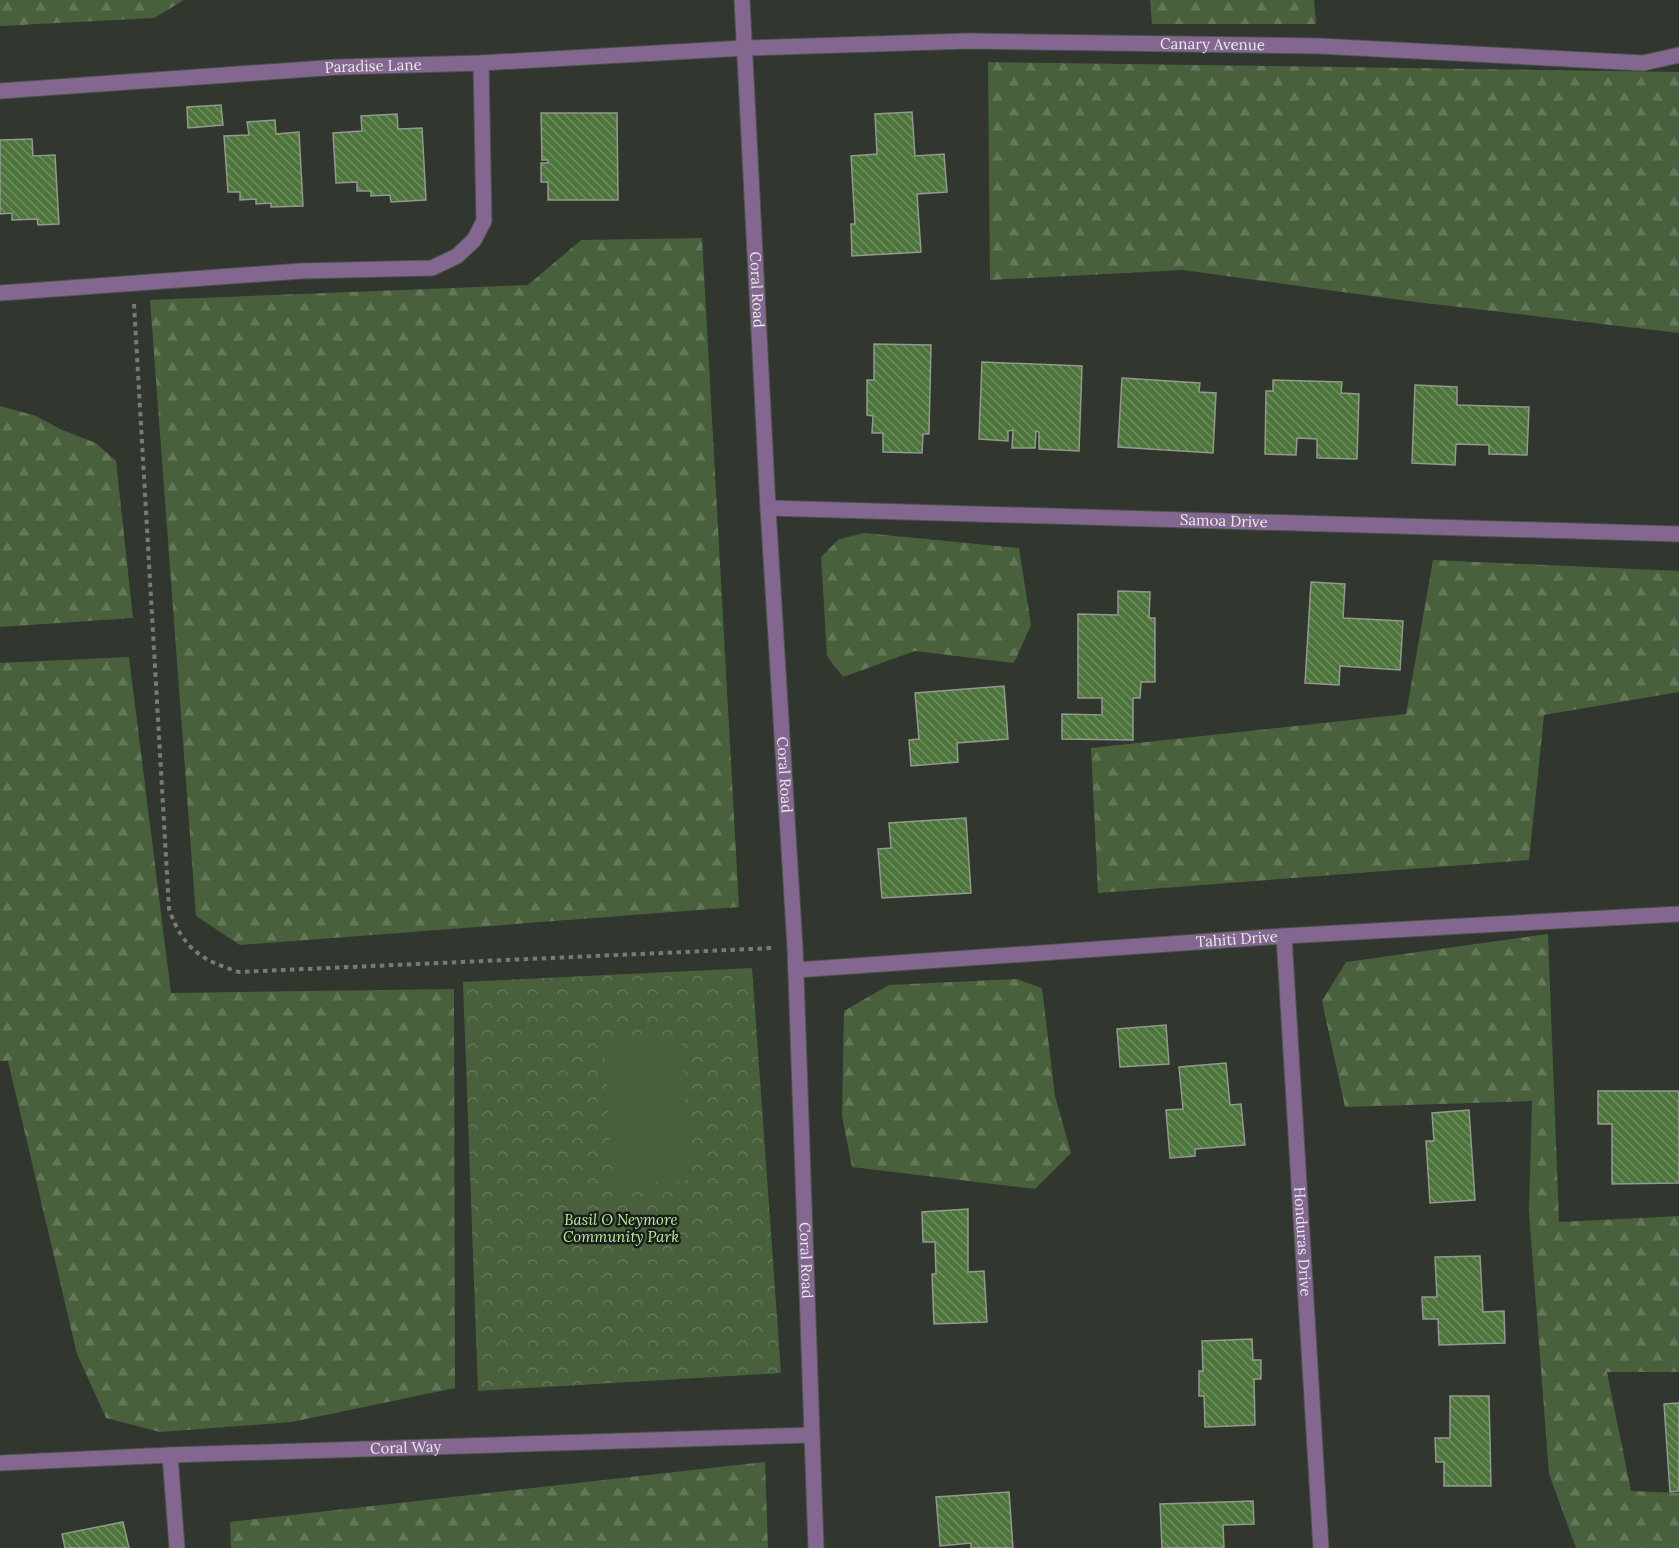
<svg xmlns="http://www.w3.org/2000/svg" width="1679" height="1548" font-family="Lora,serif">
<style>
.forest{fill:url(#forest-firs)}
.park{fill:url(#park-crowns)}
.garden{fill:#48613c}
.building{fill:url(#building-back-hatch);stroke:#929990;stroke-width:1.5}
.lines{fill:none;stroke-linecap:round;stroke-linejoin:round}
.minor-casing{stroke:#4e534c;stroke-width:17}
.tertiary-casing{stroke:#4e534c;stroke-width:17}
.path{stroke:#767b74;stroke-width:4;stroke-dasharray:4.5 4.5;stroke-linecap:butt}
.minor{stroke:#836791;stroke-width:15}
.tertiary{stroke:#836791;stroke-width:15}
.labels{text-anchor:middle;stroke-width:5;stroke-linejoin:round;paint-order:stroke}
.street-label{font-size:15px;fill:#e8ebe6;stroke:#1a1d19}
.park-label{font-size:15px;font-style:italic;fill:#b5f19c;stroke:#1a1d19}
</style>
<defs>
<pattern id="forest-firs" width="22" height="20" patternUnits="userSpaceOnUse" patternTransform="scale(1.5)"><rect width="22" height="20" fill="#48613c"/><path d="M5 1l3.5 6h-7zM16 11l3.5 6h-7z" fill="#627858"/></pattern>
<pattern id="park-crowns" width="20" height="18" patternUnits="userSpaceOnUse" patternTransform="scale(1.5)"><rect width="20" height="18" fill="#48613c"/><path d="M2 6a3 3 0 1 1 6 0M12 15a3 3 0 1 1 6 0" fill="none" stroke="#627858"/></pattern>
<pattern id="building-back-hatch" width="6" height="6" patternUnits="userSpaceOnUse" patternTransform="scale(1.5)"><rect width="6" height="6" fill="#4d753b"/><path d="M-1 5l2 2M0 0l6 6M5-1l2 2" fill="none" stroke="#6f8f61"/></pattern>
</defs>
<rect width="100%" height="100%" fill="#31362f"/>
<g class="forest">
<polygon points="0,0 184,0 154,18 0,26"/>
<polygon points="1150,0 1314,0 1316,24 1152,24"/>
<polygon points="988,62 1679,72 1679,333 1408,301 1183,270 990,280"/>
<polygon points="702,238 739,907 240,945 196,916 150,300 528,285 581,240"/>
<polygon points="0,406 36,416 60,429 96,443 116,461 133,618 0,627"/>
<polygon points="865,533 1019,548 1031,625 1014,663 915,651 843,677 827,656 821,557 839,539"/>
<polygon points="1433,560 1679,571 1679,692 1544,715 1529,860 1098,893 1091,748 1406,714"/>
<polygon points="129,657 171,993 454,989 455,1388 292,1422 160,1432 106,1418 77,1354 8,1061 0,1061 0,663"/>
<polygon points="1548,934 1559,1222 1679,1216 1679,1372 1607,1372 1631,1491 1679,1493 1679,1548 1576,1548 1549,1474 1529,1213 1532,1101 1345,1107 1322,1001 1346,962"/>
<polygon points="1017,979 1042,988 1055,1096 1071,1153 1035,1189 852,1167 842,1116 844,1011 889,985"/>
<polygon points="765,1462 768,1548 231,1548 230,1522"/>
</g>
<polygon class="park" points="752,968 781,1373 478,1391 463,982"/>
<polygon class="garden" points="682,1038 691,1180 613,1185 604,1043"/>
<g class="building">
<polygon points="221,105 223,125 188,128 187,107"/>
<polygon points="912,112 915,156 944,154 947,192 917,194 921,252 852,256 851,224 855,224 851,156 877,154 875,114"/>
<polygon points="541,113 617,113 618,200 548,200 548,182 541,182 541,163 548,163 548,160 542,160"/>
<polygon points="397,114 398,129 422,128 426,200 391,202 390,195 371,196 371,191 357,191 357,182 336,183 333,133 362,131 361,116"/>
<polygon points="275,120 276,134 299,132 303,206 271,207 271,203 256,204 256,199 240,200 240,192 228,192 224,136 249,135 247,122"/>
<polygon points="32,139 33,156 55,155 59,224 38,225 37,219 12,220 12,213 0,214 0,140"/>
<polygon points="874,344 931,345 929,434 923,434 922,453 883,452 883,433 872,433 873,416 867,415 867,380 874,380"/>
<polygon points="982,362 1082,366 1079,451 1039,449 1039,432 1036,431 1035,448 1012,448 1013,430 1008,431 1008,441 979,439"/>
<polygon points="1122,378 1200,383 1199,392 1216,393 1213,453 1118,447"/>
<polygon points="1273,380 1342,382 1341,393 1359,394 1357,459 1317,458 1317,439 1297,438 1296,455 1265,454 1266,391 1273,391"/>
<polygon points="1415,385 1457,387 1457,405 1529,407 1527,455 1489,454 1489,445 1456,444 1455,465 1412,463"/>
<polygon points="1311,582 1345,584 1343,618 1403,621 1400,670 1340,666 1339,685 1305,683"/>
<polygon points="1118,591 1150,592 1149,618 1155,618 1155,682 1141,682 1140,698 1133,698 1133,740 1062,739 1062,714 1102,715 1102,698 1078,698 1078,614 1118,615"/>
<polygon points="1004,686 1008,739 957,743 958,762 911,766 909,740 919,739 915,693"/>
<polygon points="966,818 971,893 882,898 878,849 891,848 889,823"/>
<polygon points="1166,1025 1169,1064 1120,1067 1117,1029"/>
<polygon points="1226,1063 1230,1105 1241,1104 1245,1145 1195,1149 1195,1156 1170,1158 1166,1110 1183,1109 1179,1067"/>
<polygon points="1598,1091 1679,1091 1679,1183 1612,1184 1612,1124 1598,1124"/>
<polygon points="1469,1110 1475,1200 1430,1203 1426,1141 1434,1141 1432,1113"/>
<polygon points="968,1209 968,1272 984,1271 987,1322 934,1324 932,1274 936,1274 935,1242 923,1242 922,1212"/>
<polygon points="1480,1256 1483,1312 1504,1311 1505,1343 1439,1345 1438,1319 1423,1319 1422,1297 1437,1297 1435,1257"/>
<polygon points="1252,1339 1253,1360 1261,1360 1261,1379 1254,1379 1255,1425 1205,1427 1204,1396 1199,1396 1199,1371 1203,1371 1202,1341"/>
<polygon points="1450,1396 1489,1396 1491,1486 1444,1486 1444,1462 1436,1462 1435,1438 1450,1438"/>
<polygon points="1679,1403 1679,1491 1670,1492 1664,1404"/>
<polygon points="1009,1492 1013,1548 971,1548 971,1543 940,1546 936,1497"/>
<polygon points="1253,1501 1254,1524 1223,1525 1224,1548 1162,1548 1160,1504"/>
<polygon points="123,1522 129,1548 65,1548 62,1534"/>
</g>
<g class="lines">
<defs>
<g id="minor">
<path id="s1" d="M0 91 339 67 481 63 745 48 968 41 1319 46 1643 63 1679 55"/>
<polyline points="0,293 301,271 432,268 457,256 474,240 484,221 481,63"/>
<path id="s2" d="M768 508 1679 534"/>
<path id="s3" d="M1284 936 1321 1548"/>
<path id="s4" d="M796 970 1284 936 1679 914"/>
<polyline points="170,1455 177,1548"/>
<path id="s5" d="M0 1463 170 1455 811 1435"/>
</g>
<g id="tertiary">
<path id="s6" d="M742 0 768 508 795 947 816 1548"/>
</g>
</defs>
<use href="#minor" class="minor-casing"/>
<use href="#tertiary" class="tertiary-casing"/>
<path class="path" d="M134 304 169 909C183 948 200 960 239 972L773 948"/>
<use href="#minor" class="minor"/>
<use href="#tertiary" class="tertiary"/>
</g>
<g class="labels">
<g class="street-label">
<text dy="5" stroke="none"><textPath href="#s1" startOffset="1214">Canary Avenue</textPath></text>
<text dy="5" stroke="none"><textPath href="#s1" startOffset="374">Paradise Lane</textPath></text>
<text dy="5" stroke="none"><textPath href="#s6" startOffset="290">Coral Road</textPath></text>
<text dy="5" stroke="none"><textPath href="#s2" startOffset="456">Samoa Drive</textPath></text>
<text dy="5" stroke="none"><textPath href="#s6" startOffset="776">Coral Road</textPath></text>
<text dy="5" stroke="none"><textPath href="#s4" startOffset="442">Tahiti Drive</textPath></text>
<text dy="5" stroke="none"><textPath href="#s3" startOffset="306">Honduras Drive</textPath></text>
<text dy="5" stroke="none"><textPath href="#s6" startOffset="1262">Coral Road</textPath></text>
<text dy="5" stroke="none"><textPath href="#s5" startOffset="406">Coral Way</textPath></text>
</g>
<g class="park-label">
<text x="621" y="1225">Basil O Neymore<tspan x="621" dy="17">Community Park</tspan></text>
</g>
</g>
</svg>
